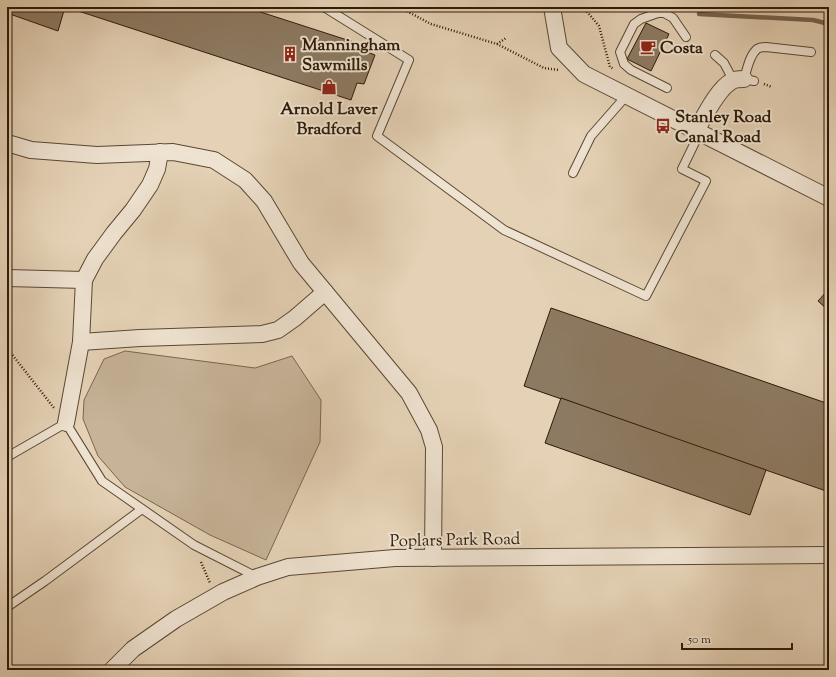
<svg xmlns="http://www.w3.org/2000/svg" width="836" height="677" font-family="'Sorts Mill Goudy',serif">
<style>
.green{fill:#c6b398;stroke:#7a6650}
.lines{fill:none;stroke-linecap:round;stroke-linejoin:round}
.stream{stroke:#76634d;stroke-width:4.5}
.building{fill:#8d7a62;stroke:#2d1a08}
.service-casing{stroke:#5b4834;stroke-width:10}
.minor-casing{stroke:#5b4834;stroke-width:18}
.path{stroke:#2d1a08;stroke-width:2.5;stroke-dasharray:1 2;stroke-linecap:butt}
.service{stroke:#eee2d0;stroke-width:8}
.minor{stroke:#eee2d0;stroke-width:16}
.labels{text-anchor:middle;stroke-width:4;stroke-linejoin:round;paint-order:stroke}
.poi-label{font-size:17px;font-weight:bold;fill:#2d1a08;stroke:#eee2d0;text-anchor:start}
.street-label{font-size:17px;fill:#2d1a08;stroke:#eee2d0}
</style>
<rect width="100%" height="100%" fill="#e5d2b6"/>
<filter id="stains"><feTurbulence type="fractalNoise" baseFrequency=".005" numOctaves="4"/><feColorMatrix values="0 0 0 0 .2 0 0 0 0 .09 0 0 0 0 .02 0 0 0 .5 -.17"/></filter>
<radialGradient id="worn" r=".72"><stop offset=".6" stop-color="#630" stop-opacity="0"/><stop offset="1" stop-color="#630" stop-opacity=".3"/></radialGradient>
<polygon class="green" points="125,351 255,368 292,356 321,400 320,442 266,560 210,535 125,487 98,456 83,419 84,400 104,359"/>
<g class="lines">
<polyline class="stream" points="699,14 813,20 829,24"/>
</g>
<g class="building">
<polygon points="7,7 65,7 58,31 7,13"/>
<polygon points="66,7 245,7 369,47 367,52 375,55 364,84 357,83 351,100"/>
<polygon points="646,23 669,34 651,71 627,59"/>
<polygon points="829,289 829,311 818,301"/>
<polygon points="551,308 829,404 829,492 524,386"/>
<polygon points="561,398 766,470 750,515 545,443"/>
</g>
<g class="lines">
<defs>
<g id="service">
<polyline points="324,7 409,60 377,136 504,230 646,296 706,181 682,169 700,132"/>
<polyline points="715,55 724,63 733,80"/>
<path d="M754 81 744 79C747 70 749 56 757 49 760 47 763 47 766 47L811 52"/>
<polyline points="667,88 631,70 624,64 620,52 634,24 641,19 658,13 664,13 673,18 686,37"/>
<polyline points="573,173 591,136 627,95"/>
<polyline points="7,457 66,423 102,481 194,545 257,577"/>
<polyline points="7,607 45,581 142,509"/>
</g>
<g id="minor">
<polyline points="552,7 559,48 584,74 829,198"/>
<path d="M696 131C704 117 718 88 732 81 735 79 740 79 744 79"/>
<polyline points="7,143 31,150 97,155 173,152 214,160 245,180 264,201 301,263 409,393 429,430 434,447 433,558"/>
<polyline points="7,278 84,280"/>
<polyline points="81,342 140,338 262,334 278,330 295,318 325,292"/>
<polyline points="66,423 81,342 84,280 95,259 114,233 133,210 150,185 157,169 160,152"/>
<polyline points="112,670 133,649 176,619 223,592 257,577 288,567 395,558 829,555"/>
</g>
</defs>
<use href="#service" class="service-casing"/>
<use href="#minor" class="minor-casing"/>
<g class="path">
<polyline points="399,7 431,24 497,44 544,68 559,70"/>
<polyline points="583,7 599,26 610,67 614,69"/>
<polyline points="828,33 829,30"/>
<polyline points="497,44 506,38"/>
<polyline points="764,84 772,87"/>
<polyline points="7,348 54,408"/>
<polyline points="201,562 210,583"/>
</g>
<use href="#service" class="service"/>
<use href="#minor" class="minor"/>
</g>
<defs>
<symbol id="cafe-bare" viewBox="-9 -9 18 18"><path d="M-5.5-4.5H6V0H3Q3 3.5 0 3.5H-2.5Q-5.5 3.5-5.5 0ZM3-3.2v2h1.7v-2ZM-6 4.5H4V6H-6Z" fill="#8f2418" stroke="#eee2d0" stroke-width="2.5" paint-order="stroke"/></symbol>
<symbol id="building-bare" viewBox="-9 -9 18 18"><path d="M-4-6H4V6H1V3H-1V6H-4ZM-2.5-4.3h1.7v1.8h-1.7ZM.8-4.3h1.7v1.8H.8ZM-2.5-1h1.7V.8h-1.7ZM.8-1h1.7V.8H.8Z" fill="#8f2418" stroke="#eee2d0" stroke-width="2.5" paint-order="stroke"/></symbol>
<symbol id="shop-bare" viewBox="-9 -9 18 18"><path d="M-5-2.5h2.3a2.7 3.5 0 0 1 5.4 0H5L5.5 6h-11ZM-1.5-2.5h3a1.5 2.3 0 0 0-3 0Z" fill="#8f2418" stroke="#eee2d0" stroke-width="2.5" paint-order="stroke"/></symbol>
<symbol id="bus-bare" viewBox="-9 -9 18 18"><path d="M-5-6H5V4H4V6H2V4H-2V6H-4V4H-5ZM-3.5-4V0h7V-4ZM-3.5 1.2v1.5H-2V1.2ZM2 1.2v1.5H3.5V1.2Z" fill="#8f2418" stroke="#eee2d0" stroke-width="2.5" paint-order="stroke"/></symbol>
</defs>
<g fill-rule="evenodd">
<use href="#cafe-bare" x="637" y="36" width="22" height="22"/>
<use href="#building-bare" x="279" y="43" width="22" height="22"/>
<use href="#shop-bare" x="318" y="76" width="22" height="22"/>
<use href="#bus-bare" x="652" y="115" width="22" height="22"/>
</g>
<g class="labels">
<g class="poi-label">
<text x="302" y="50">Manningham<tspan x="302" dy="20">Sawmills</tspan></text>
<text x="660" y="53">Costa</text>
<text x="329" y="114" text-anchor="middle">Arnold Laver<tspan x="329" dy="20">Bradford</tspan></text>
<text x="675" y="122">Stanley Road<tspan x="675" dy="20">Canal Road</tspan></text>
</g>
<g class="street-label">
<text transform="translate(455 539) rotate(-1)" y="6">Poplars Park Road</text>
</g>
</g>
<rect width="836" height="677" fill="none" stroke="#e5d2b6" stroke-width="24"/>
<rect x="8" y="8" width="820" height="661" fill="none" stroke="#2d1a08" stroke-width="2"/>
<rect x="12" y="12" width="812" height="653" fill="none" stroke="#2d1a08"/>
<path d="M682 643v6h110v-6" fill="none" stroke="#2d1a08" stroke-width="2"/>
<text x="688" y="643" font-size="12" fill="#2d1a08" stroke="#eee2d0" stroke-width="3" paint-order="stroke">50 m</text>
<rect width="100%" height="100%" filter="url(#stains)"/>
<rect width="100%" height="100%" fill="url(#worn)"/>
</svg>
